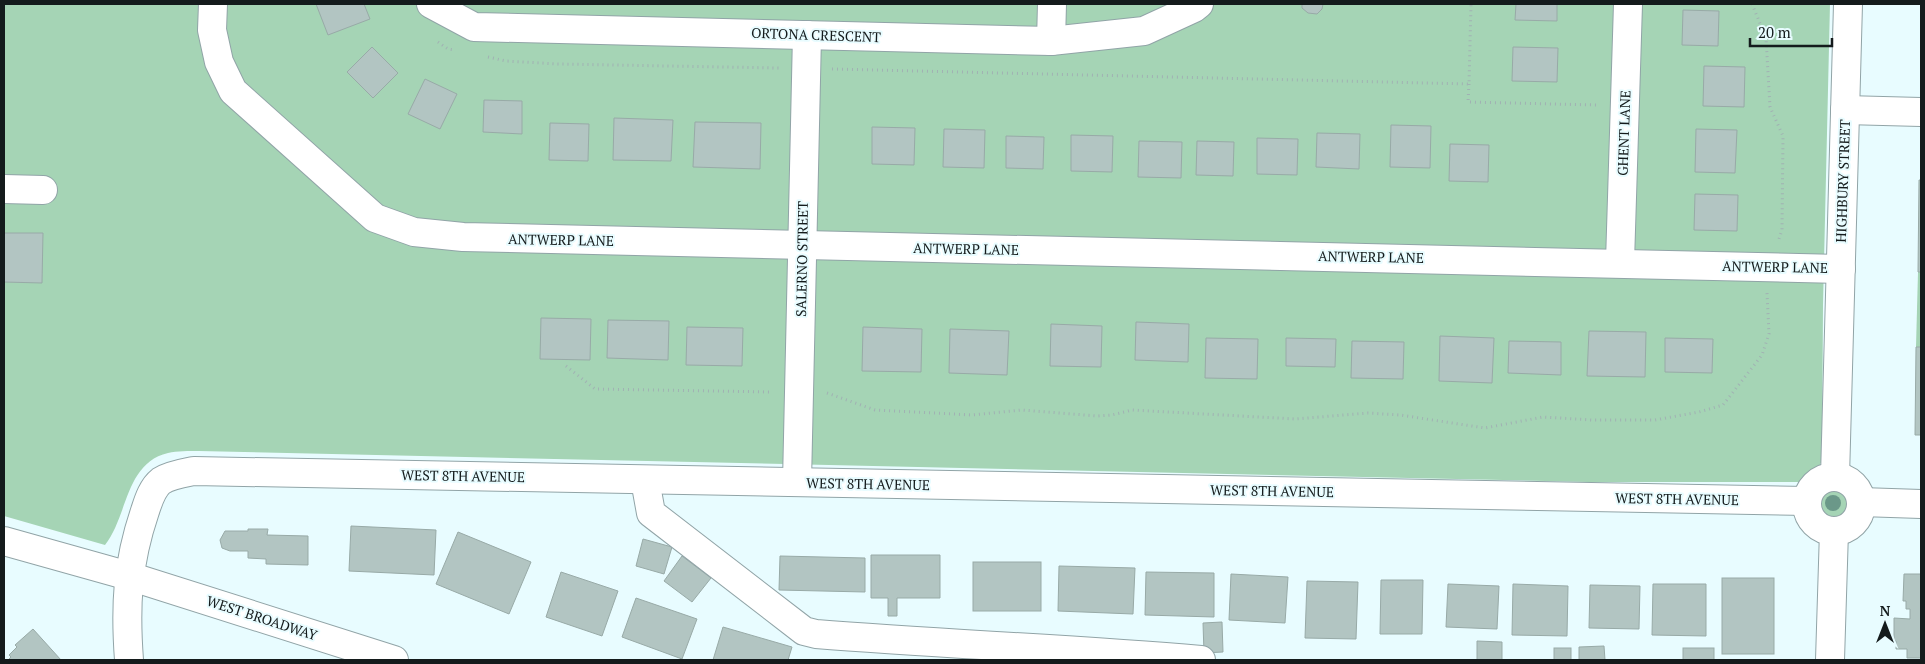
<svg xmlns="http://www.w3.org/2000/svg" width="1925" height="664" font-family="'PT Serif',serif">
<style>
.green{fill:#a5d4b5}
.building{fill:#b2c5c2;stroke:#98aaa7}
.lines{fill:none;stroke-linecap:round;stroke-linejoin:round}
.minor-casing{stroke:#91a4a7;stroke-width:30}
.path{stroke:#a1b1b3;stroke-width:3;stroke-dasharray:1 4;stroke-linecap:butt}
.minor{stroke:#fff;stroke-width:28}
.tree{fill:#6b9889}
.labels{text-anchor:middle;stroke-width:4;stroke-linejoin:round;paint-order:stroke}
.street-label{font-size:14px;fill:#141b1c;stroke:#e8fcff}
</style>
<rect width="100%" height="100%" fill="#e8fcff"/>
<g class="green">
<path d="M4 4H1830L1823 305 1822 460 1817 472 1804 482H1588L199 451C189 451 177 451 168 453 125 463 128 516 105 545L4 516Z"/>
<polygon points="1918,272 1921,272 1921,347 1916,347"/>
<circle cx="1834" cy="504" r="16"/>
</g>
<g class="building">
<polygon points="316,4 364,4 370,19 328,35"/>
<polygon points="1302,4 1323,4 1322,9 1317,14 1308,13 1302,8"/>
<polygon points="1516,4 1557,4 1557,21 1515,20"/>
<polygon points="1683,10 1719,11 1718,46 1682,45"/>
<polygon points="372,47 398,73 373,98 347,72"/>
<polygon points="1513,47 1558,48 1557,82 1512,81"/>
<polygon points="1704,66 1745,67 1744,107 1703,106"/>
<polygon points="425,79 457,94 440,129 408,114"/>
<polygon points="484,100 522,101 522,134 483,132"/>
<polygon points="614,118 673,120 671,161 613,160"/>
<polygon points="695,122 761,123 760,169 693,167"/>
<polygon points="550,123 589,124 588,161 549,160"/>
<polygon points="1391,125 1431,126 1430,168 1390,167"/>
<polygon points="872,127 915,128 914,165 872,164"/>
<polygon points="944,129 985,130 984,168 943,167"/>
<polygon points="1696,129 1737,130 1735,173 1695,172"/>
<polygon points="1317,133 1360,134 1359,169 1316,167"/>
<polygon points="1071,135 1113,136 1112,172 1071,171"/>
<polygon points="1006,136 1044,137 1043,169 1006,168"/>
<polygon points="1257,138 1298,139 1297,175 1257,174"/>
<polygon points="1139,141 1182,142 1181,178 1138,177"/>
<polygon points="1197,141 1234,142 1233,176 1196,175"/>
<polygon points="1450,144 1489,145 1488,182 1449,181"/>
<polygon points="1919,180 1921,180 1921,272 1918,272"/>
<polygon points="1695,194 1738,195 1737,231 1694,230"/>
<polygon points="4,233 43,233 42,283 4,282"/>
<polygon points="541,318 591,319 590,360 540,359"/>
<polygon points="608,320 669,321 668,360 607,358"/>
<polygon points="1136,322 1189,324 1188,362 1135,360"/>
<polygon points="1051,324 1102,326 1101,367 1050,366"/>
<polygon points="687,327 743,328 742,366 686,365"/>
<polygon points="863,327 922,329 921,372 862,371"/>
<polygon points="950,329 1009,331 1007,375 949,373"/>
<polygon points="1589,331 1646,332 1645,377 1587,376"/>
<polygon points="1440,336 1494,338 1492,383 1439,381"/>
<polygon points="1206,338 1258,339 1257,379 1205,378"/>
<polygon points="1286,338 1336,339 1335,367 1286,366"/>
<polygon points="1665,338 1713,339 1712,373 1665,372"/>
<polygon points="1352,341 1404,342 1403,379 1351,378"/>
<polygon points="1509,341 1561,342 1561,375 1508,373"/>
<polygon points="1916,347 1921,347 1921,435 1915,435"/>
<polygon points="351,526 436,530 434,575 349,571"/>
<polygon points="248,529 268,529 267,535 308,536 308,565 266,564 266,559 248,558 248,551 230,551 222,548 220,540 225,531 248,531"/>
<polygon points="458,532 531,562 509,614 436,584"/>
<polygon points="643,539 672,547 664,574 636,566"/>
<polygon points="871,555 940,555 940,598 897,598 897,616 888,616 888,598 871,598"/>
<polygon points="682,556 711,578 692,602 664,581"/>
<polygon points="780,556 865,558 865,592 779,590"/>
<rect x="973" y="562" width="68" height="49"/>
<polygon points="1059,566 1135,568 1133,614 1058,611"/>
<polygon points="561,572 618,591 602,636 546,617"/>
<polygon points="1146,572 1214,573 1214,617 1145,615"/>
<polygon points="1231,574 1288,577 1285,623 1229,620"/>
<polygon points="1904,574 1921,574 1921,658 1907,658 1907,649 1896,649 1896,641 1894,641 1894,618 1910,619 1910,609 1906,609 1906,601 1903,601"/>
<rect x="1722" y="578" width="52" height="76"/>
<polygon points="1381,580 1423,580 1422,634 1380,634"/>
<polygon points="1307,581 1358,582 1356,639 1305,638"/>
<polygon points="1448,584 1499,586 1497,629 1446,627"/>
<polygon points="1513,584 1568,586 1567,636 1512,635"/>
<polygon points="1653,584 1706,584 1706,636 1652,635"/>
<polygon points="1590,585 1640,586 1639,629 1589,628"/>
<polygon points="636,598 697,619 682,659 622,637"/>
<polygon points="1222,622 1223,652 1204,653 1203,623"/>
<polygon points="723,627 792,647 788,660 713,660"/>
<polygon points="33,629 61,660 8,660 11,657 9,655 17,647 15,645"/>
<polygon points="1477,641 1502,642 1502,660 1477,660"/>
<polygon points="1604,646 1605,660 1579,660 1579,647"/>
<rect x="1554" y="648" width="17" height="12"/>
<rect x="1683" y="648" width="31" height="12"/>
</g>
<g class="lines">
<defs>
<g id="minor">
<polyline points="213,4 212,30 219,62 233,91 375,218 414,232 463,237 1841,269"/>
<polyline points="431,4 474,27 1051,41 1144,31 1194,8 1199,4"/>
<polyline points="1051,41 1052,4"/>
<polyline points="1845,110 1921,112"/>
<polyline points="4,189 43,190"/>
<polyline points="1620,262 1628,4"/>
<polyline points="1835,477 1848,4"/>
<circle cx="1834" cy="504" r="27"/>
<path d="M645 480 651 513 804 631 816 634C944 644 1072 649 1201 660"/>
<polyline points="797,482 807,35"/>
<polyline points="1861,502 1921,504"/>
<polyline points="4,541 129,576 394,660"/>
<path d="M129 660C125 606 127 564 145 511 148 502 152 488 161 481 170 475 184 473 194 471L1807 501"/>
<polyline points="1830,660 1834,531"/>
</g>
</defs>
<use href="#minor" class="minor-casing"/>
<g class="path">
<polyline points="1752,4 1766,38 1770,107 1783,136 1782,230 1779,239"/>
<polyline points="438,42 448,49 455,50"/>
<polyline points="488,57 506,61 558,64 779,68"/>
<polyline points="832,69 1469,84 1471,4"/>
<polyline points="1469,84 1468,102 1597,105"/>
<polyline points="566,366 595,389 771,392"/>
<polyline points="827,393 875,410 972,415 1022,410 1097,416 1112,415 1132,410 1295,419 1368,413 1400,415 1485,428 1543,417 1592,420 1655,420 1699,412 1723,405 1762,355 1769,334 1767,293"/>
</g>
<use href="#minor" class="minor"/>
</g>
<circle class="tree" cx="1833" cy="503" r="8"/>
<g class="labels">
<g class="street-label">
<text transform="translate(816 35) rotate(2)" y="5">ORTONA CRESCENT</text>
<text transform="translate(1624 133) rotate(-88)" y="5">GHENT LANE</text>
<text transform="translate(1843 181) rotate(-88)" y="5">HIGHBURY STREET</text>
<text transform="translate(561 240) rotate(1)" y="5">ANTWERP LANE</text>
<text transform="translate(966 249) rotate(1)" y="5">ANTWERP LANE</text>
<text transform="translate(1371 257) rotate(1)" y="5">ANTWERP LANE</text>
<text transform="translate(802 259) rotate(-89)" y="5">SALERNO STREET</text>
<text transform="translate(1775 267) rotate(1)" y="5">ANTWERP LANE</text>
<text transform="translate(463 476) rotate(1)" y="5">WEST 8TH AVENUE</text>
<text transform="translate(868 484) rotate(1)" y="5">WEST 8TH AVENUE</text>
<text transform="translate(1272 491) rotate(1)" y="5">WEST 8TH AVENUE</text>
<text transform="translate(1677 499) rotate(1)" y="5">WEST 8TH AVENUE</text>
<text transform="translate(262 618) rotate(18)" y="5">WEST BROADWAY</text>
</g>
</g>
<rect width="1925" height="664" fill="none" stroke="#141b1c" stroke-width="10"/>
<g transform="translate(1885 624)" stroke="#e8fcff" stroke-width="4" paint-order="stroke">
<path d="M0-4L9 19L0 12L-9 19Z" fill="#141b1c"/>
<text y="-8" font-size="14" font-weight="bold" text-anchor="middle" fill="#141b1c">N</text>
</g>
<path d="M1750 38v8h82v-8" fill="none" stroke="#141b1c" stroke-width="2.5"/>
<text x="1758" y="38" font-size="15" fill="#141b1c" stroke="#e8fcff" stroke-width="4" paint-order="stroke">20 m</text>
</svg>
